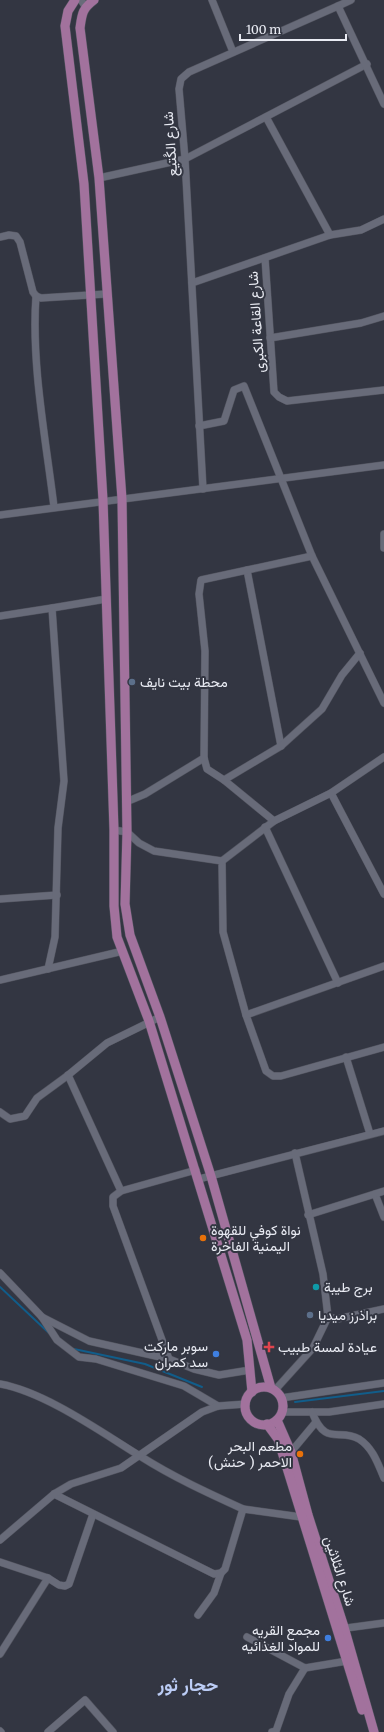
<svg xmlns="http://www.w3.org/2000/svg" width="384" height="1732" font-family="Merriweather,Vazirmatn,serif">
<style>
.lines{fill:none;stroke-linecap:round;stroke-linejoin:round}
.stream{stroke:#115d8a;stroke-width:2}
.minor-casing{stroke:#51535e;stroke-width:8}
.major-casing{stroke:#51535e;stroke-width:10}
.minor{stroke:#686b79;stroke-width:7}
.major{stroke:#a2729d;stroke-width:9}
.service-dot{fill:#5c6f8a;stroke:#333642;stroke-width:1.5}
.food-dot{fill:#e8710a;stroke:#333642;stroke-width:1.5}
.culture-dot{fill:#0f9aa8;stroke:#333642;stroke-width:1.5}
.health-dot{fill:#e0444e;stroke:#333642;stroke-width:1.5}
.shop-dot{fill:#3f7fe0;stroke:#333642;stroke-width:1.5}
.labels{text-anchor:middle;stroke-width:4;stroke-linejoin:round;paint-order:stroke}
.street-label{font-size:14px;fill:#e9ebf3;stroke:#333642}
.poi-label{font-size:14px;fill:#e9ebf3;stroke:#333642;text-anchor:start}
.district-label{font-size:18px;font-weight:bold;fill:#bbccf5;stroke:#333642}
</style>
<rect width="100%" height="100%" fill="#333642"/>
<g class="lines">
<g class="stream">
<polyline points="0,1287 50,1334"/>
<polyline points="74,1349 145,1364 202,1387"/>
<polyline points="295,1402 384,1391"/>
</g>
<defs>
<g id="minor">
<polyline points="81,0 85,6"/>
<polyline points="212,0 233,52"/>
<polyline points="338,6 351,0"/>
<polyline points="266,117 330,235"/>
<polyline points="99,178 185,159 367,64"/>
<polyline points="0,237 9,235 16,236 20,242 33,292 36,296 41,298 106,294"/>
<polyline points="265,258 274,392 279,397 287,401 384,390"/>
<polyline points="192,283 330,235 361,230 384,219"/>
<path d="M36 296C31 364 46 440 54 507"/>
<polyline points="270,338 361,323 384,316"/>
<polyline points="199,426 224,421 234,390 244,386 312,556 384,703"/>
<polyline points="203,489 185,159 179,89 181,79 189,72 338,6 384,104"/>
<polyline points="0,515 384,465"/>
<polyline points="384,534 384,548"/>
<polyline points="247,570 281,746"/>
<polyline points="0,616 52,608"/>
<polyline points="224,780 281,746 322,709 342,675 360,653"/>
<polyline points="331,793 384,894"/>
<polyline points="126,802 145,794 204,758"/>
<polyline points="274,821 224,780 207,769 204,758 205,651 199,594 201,580 312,556"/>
<polyline points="265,827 338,983"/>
<polyline points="114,830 127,832 139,843 154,851 222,861 223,932 246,1015 266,1071 273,1076 281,1076 384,1047"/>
<polyline points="222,861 274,821 331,793 384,757"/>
<polyline points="0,899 57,895"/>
<polyline points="48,969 55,937 58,828 64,781 52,608 106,599"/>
<polyline points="0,980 123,951"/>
<polyline points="246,1015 384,966"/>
<polyline points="346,1057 370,1134"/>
<polyline points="68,1075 121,1191"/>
<polyline points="0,1112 10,1119 25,1116 37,1098 67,1076 107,1043 160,1017"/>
<polyline points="199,1179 384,1131"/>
<polyline points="375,1194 384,1217"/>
<polyline points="308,1215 384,1191"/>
<polyline points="0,1273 42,1317 57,1340 79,1357 96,1359 184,1386 218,1406"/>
<polyline points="42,1317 89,1341 169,1359 194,1369 219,1375 250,1370"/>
<polyline points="328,1317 337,1319 384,1309"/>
<polyline points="169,1359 113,1206 113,1197 121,1191 196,1170"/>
<path d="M0 1384C45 1392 101 1432 140 1456 173 1477 208 1493 243 1509"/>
<polyline points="275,1390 313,1348 328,1317 323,1274 295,1153"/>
<polyline points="281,1398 384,1383"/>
<polyline points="282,1412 329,1412 384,1404"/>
<path d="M312 1412C326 1448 339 1427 359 1439 373 1448 378 1464 384 1478"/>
<polyline points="291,1452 316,1422"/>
<polyline points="54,1494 214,1574 221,1573 225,1569 243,1509 301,1517"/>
<polyline points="0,1540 54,1494 71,1484 121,1468 202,1412 218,1406 246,1404"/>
<polyline points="0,1562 48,1578 59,1585 65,1586 69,1584 93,1514"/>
<polyline points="198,1615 214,1593 221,1573"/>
<polyline points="339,1629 384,1623"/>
<polyline points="247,1637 305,1668 347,1661"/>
<polyline points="0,1654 48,1578"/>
<polyline points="0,1731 1,1732"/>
<polyline points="48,1732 85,1700 113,1732"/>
<polyline points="272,1732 276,1731 289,1694 305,1668"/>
</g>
<g id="major">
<polyline points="75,0 68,11 65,26 84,184 103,500 114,830 114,906 117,937 149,1021 247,1340 252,1392"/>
<path d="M94 0C82 9 82 14 80 28L99 178 122 499 127 832 125 904 130 935 160 1017 211 1176 271 1388"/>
<circle cx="264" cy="1406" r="19"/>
<polyline points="277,1420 291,1452 308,1515 344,1627 374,1732"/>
<polyline points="267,1424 278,1439 362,1710"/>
</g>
</defs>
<use href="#minor" class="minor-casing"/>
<use href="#major" class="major-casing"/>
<use href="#minor" class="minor"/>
<use href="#major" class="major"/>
</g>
<g class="service-dot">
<circle cx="132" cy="682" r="4"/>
<circle cx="310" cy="1315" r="4"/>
</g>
<g class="food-dot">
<circle cx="203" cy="1238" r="4"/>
<circle cx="300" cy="1454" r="4"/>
</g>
<circle class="culture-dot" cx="316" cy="1287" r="4"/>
<path class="health-dot" d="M267 1341h4v4h4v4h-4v4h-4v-4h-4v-4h4z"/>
<g class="shop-dot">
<circle cx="216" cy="1354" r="4"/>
<circle cx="328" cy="1638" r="4"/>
</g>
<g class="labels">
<g class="street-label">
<text transform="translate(170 144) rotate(-94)" y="5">شارع الكُتيع</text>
<text transform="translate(256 322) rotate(-94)" y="5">شارع القاعة الكبرى</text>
<text transform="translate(340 1571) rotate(72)" y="5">شارع الثلاثين</text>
</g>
<g class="poi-label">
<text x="140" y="687">محطة بيت نايف</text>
<text x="211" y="1235">نواة كوفي للقهوة<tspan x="211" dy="16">اليمنية الفاخرة</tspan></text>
<text x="324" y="1292">برج طيبة</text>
<text x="318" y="1320">براذرز ميديا</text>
<text x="208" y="1351" text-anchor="end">سوبر ماركت<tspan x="208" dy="16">سد كمران</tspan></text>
<text x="278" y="1352">عيادة لمسة طبيب</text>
<text x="292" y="1451" text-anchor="end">مطعم البحر<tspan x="292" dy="16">الاحمر ( حنش)</tspan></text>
<text x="320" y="1635" text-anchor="end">مجمع القريه<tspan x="320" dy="16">للمواد الغذائيه</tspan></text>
</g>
<g class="district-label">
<text x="188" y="1691">حجار ثور</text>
</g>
</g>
<path d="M240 34v6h106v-6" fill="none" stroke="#e9ebf3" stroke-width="2"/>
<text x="246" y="34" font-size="12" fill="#e9ebf3" stroke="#333642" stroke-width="3" paint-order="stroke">100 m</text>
</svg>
